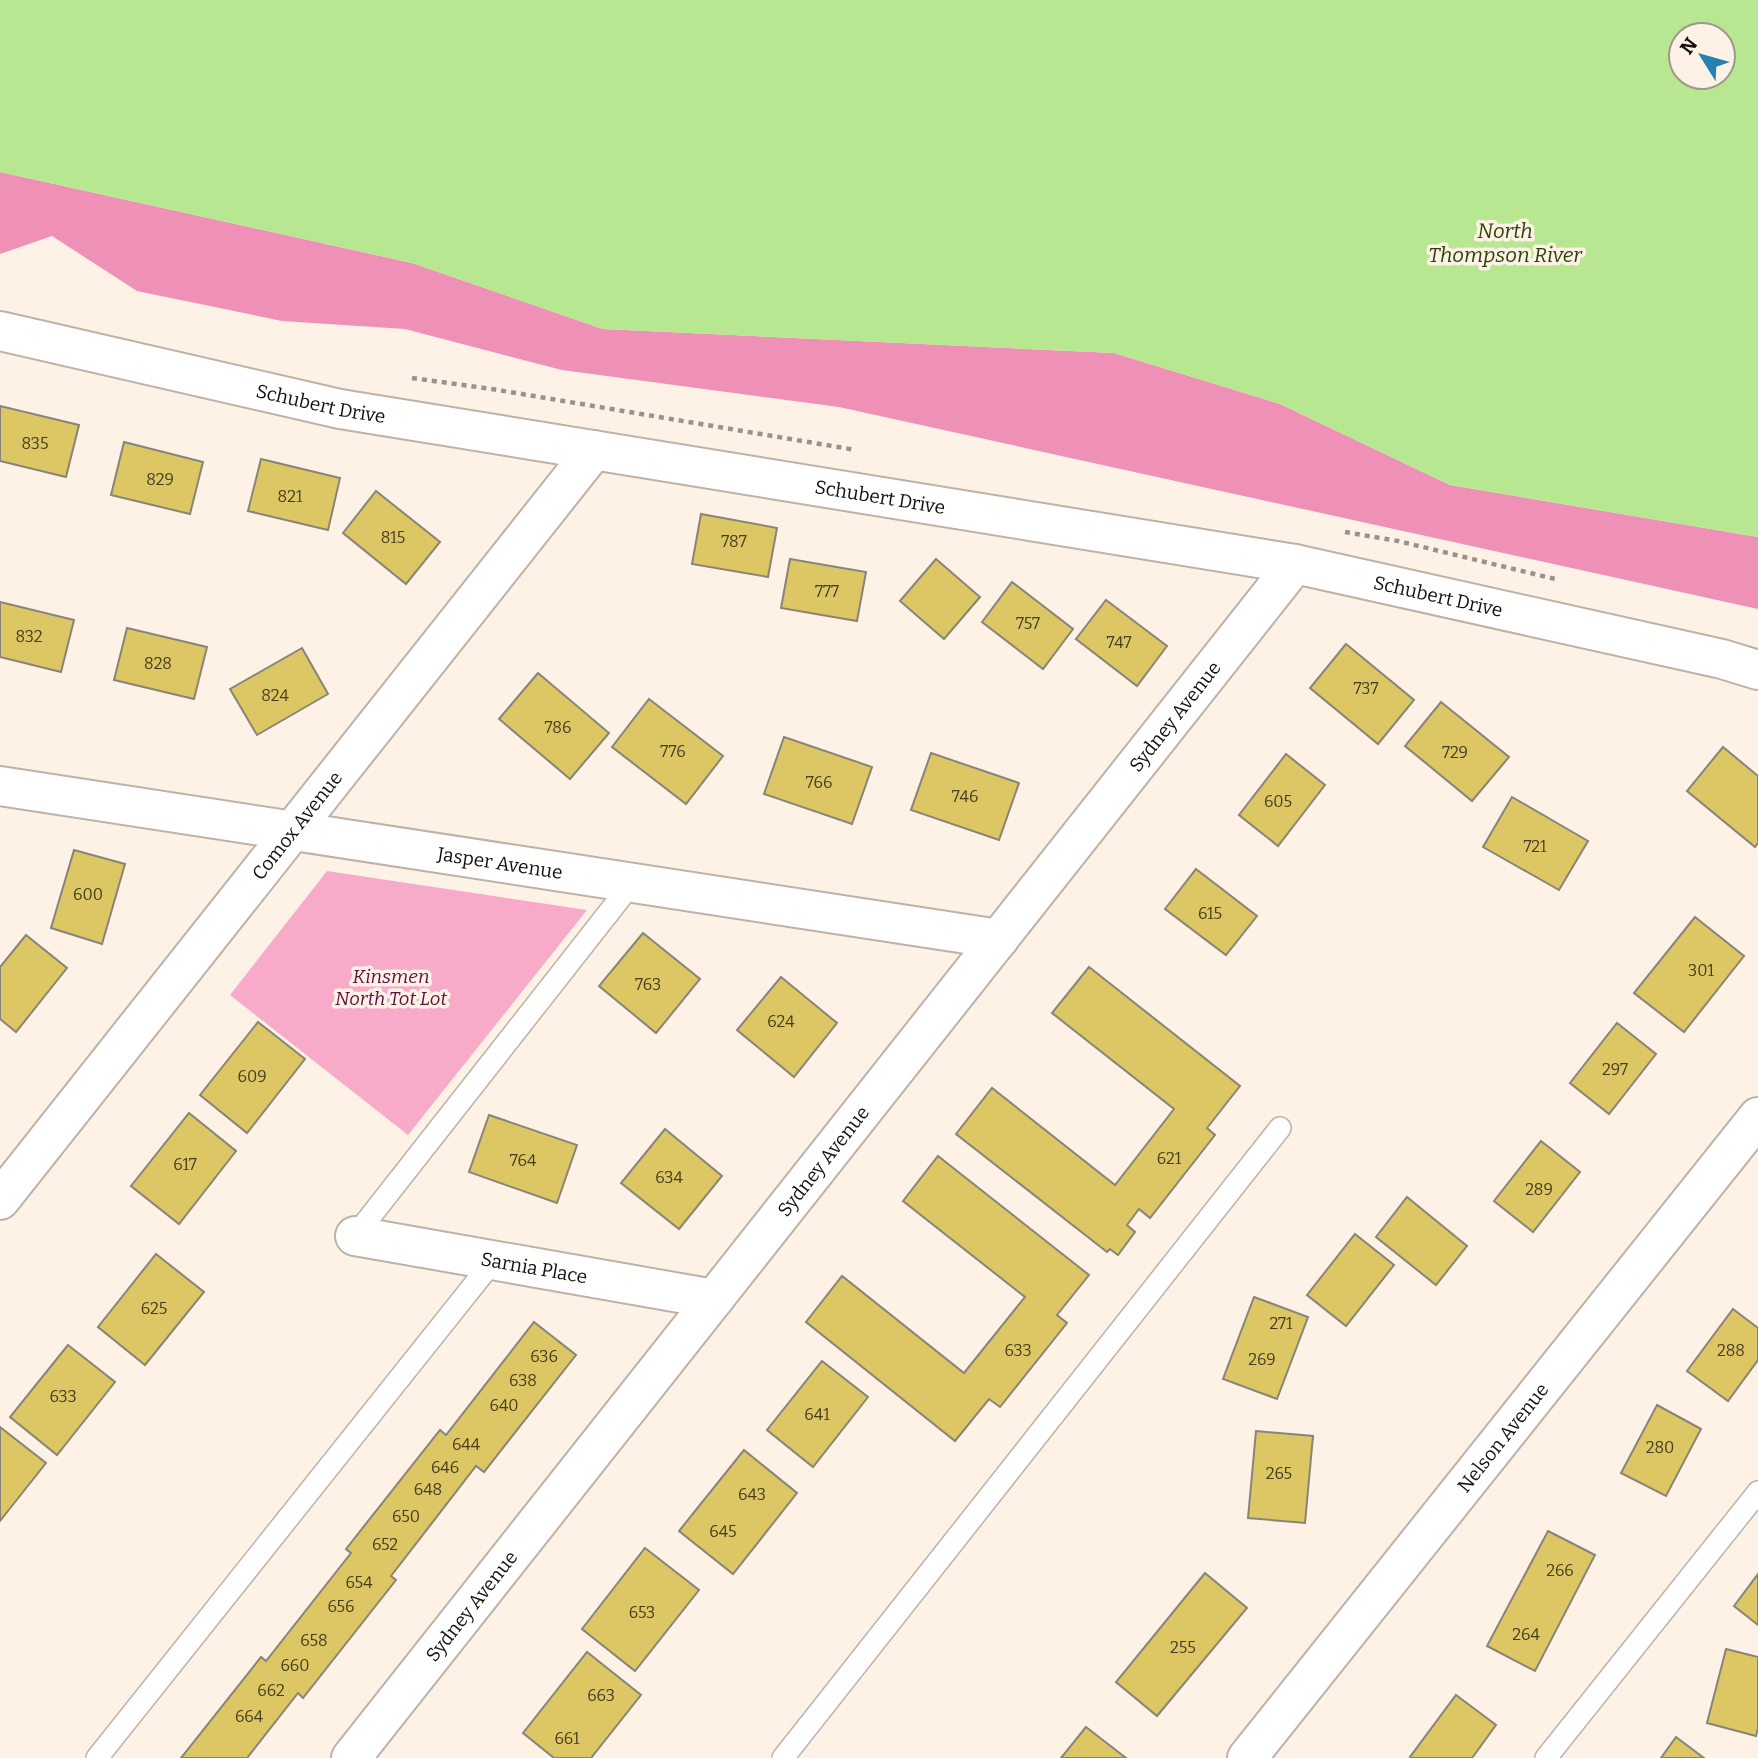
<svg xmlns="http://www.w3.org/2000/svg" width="1758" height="1758" font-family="Bitter,serif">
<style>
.green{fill:#f7abc9}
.forest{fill:#ef90b7}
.water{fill:#b7e791;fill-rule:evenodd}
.building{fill:#ddc764;stroke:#888578;stroke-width:2}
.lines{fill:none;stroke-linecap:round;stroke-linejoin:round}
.lane-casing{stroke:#beb2a8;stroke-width:24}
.street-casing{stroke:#beb2a8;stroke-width:42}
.path{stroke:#9b9189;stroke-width:4.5;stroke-dasharray:5 5;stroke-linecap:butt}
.lane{stroke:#fff;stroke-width:21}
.street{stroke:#fff;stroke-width:38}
.labels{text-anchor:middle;stroke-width:7;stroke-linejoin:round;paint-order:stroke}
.number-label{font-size:16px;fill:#463d21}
.street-label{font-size:19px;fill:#130f0b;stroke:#fef1e6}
.park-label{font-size:19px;font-style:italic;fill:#630f3b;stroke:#fef1e6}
.water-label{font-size:21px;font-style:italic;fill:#294508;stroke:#fef1e6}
</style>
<rect width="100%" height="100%" fill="#fef1e6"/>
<polygon class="green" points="327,871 587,910 408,1135 230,995"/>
<polygon class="forest" points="0,172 412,263 603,329 1114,353 1280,404 1450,485 1758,537 1758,609 839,407 562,370 405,329 282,321 137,291 52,236 0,254"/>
<path class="water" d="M0 0H1758V537L1450 485 1280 404 1114 353 603 329 412 263 0 172ZM1681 35H1723V77H1681Z"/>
<g class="building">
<polygon points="0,406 79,425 66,477 0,461"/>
<polygon points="124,442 203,462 190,514 111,495"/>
<polygon points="261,459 340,478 328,530 248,511"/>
<polygon points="376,491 440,542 406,584 343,533"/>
<polygon points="701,514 777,528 768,577 692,564"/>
<polygon points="790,559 866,572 857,621 781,608"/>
<polygon points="936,559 980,597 944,639 900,601"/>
<polygon points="1012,582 1073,629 1043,669 982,622"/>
<polygon points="1106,600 1167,646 1137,686 1076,639"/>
<polygon points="0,602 74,620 61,672 0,657"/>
<polygon points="127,628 207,647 194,699 114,680"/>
<polygon points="1346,644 1414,700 1378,744 1310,688"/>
<polygon points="302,648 328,694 257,735 230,689"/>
<polygon points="538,673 609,733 570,779 499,719"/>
<polygon points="649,699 723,756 686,804 612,747"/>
<polygon points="1441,702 1509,757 1472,801 1405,746"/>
<polygon points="784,737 872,767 852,824 764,794"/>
<polygon points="1723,747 1758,776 1758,843 1755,847 1687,791"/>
<polygon points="931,753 1019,783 999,840 911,810"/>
<polygon points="1286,754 1325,785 1278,846 1239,815"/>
<polygon points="1512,797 1588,841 1559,890 1483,847"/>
<polygon points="74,850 125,864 102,944 51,928"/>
<polygon points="1196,869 1257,916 1226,955 1165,909"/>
<polygon points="1695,917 1744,956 1684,1032 1634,993"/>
<polygon points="643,933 700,979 656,1033 599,986"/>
<polygon points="26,935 67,968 16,1032 0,1019 0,967"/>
<polygon points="1089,967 1240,1086 1207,1128 1215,1135 1150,1218 1139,1209 1127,1225 1135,1232 1118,1255 1110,1249 1107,1252 956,1134 992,1088 1115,1185 1174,1109 1052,1013"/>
<polygon points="781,977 837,1023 794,1077 737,1030"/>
<polygon points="258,1022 305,1059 247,1133 200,1095"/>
<polygon points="1617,1023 1656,1054 1609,1114 1570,1083"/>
<polygon points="189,1113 236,1151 179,1224 131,1186"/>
<polygon points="489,1115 577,1145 557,1203 469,1172"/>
<polygon points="665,1129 722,1176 679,1229 621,1183"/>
<polygon points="1541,1141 1580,1172 1533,1232 1494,1201"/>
<polygon points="938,1156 1089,1275 1057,1315 1067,1323 1000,1407 989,1399 955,1441 806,1322 842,1276 964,1373 1025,1297 903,1201"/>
<polygon points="1407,1197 1467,1246 1436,1285 1376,1237"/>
<polygon points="1355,1234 1394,1265 1346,1326 1307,1295"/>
<polygon points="156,1254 204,1292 145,1365 98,1327"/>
<polygon points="1254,1297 1308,1317 1277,1399 1223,1379"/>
<polygon points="1733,1309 1758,1328 1758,1360 1728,1401 1687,1371"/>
<polygon points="534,1322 576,1355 484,1472 476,1466 391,1576 396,1580 303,1698 298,1693 247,1758 181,1758 261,1657 266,1661 351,1553 346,1549 440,1430 446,1435"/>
<polygon points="68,1345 115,1382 57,1455 10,1417"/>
<polygon points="822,1361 868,1397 813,1467 767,1430"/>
<polygon points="1657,1405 1701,1429 1666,1496 1621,1473"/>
<polygon points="0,1427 46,1463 0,1521"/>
<polygon points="1256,1431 1313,1436 1305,1523 1248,1518"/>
<polygon points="744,1450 797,1493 733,1574 679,1531"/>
<polygon points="1548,1531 1595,1555 1535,1671 1487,1646"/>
<polygon points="645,1548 699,1590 635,1671 582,1629"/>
<polygon points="1205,1573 1247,1608 1157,1716 1116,1682"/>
<polygon points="1758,1574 1758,1625 1734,1606"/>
<polygon points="1726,1649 1758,1657 1758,1728 1756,1736 1707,1723"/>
<polygon points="587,1652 641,1695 591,1758 554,1758 523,1733"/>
<polygon points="1456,1695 1496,1725 1472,1758 1412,1758 1410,1757"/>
<polygon points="1086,1727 1126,1758 1061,1758"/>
<polygon points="1676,1737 1704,1758 1661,1758"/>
</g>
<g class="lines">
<defs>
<g id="lane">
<polyline points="355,1236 632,883"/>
<polyline points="97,1758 493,1261"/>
<polyline points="783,1758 1280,1128"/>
<polyline points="1546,1758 1758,1492"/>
</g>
<g id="street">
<path id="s1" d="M0 331 340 409 1295 564 1722 659 1758 670"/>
<path id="s2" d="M0 786 999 939"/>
<path id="s3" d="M0 1200 594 450"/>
<path id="s4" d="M355 1236 714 1299"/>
<path id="s5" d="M351 1758 1295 564"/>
<path id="s6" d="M1247 1758 1758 1117"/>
</g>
</defs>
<use href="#lane" class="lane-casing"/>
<use href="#street" class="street-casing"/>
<g class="path">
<polyline points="412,378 492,389 856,450"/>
<polyline points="1345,532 1398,541 1555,579"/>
</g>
<use href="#lane" class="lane"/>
<use href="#street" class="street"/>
</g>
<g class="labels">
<g class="number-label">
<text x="35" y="449">835</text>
<text x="160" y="485">829</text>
<text x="290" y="502">821</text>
<text x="393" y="543">815</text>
<text x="734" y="547">787</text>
<text x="827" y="597">777</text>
<text x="1028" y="629">757</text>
<text x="29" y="642">832</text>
<text x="1119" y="648">747</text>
<text x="158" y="669">828</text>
<text x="1366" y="694">737</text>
<text x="275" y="701">824</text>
<text x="558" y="733">786</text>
<text x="673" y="757">776</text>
<text x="1455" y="758">729</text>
<text x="819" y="788">766</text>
<text x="965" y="802">746</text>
<text x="1278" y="807">605</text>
<text x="1535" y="852">721</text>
<text x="88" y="900">600</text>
<text x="1210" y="919">615</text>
<text x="1701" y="976">301</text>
<text x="648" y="990">763</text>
<text x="781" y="1027">624</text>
<text x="1615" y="1075">297</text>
<text x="252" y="1082">609</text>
<text x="1169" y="1164">621</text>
<text x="523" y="1166">764</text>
<text x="185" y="1170">617</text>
<text x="669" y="1183">634</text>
<text x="1539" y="1195">289</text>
<text x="154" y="1314">625</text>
<text x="1281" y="1329">271</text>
<text x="1018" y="1356">633</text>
<text x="1731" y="1356">288</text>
<text x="544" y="1362">636</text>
<text x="1262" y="1365">269</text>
<text x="523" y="1386">638</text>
<text x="63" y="1402">633</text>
<text x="504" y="1411">640</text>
<text x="817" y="1420">641</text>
<text x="466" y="1450">644</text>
<text x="1660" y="1453">280</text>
<text x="445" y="1473">646</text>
<text x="1279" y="1479">265</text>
<text x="428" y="1495">648</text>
<text x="752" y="1500">643</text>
<text x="406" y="1522">650</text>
<text x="723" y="1537">645</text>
<text x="385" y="1550">652</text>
<text x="1560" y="1576">266</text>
<text x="359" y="1588">654</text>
<text x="341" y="1612">656</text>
<text x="642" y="1618">653</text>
<text x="1526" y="1640">264</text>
<text x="314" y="1646">658</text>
<text x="1183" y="1653">255</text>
<text x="295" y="1671">660</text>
<text x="271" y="1696">662</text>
<text x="601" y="1701">663</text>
<text x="249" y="1722">664</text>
<text x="567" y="1744">661</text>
</g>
<g class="street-label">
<text dy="7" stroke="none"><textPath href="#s1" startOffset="329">Schubert Drive</textPath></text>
<text dy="7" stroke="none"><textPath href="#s1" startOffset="896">Schubert Drive</textPath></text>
<text dy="7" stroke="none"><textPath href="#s1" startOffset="1463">Schubert Drive</textPath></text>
<text dy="7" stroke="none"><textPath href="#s5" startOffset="1328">Sydney Avenue</textPath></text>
<text dy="7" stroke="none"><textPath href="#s3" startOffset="478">Comox Avenue</textPath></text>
<text dy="7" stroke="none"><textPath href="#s2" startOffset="506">Jasper Avenue</textPath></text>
<text dy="7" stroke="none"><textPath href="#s5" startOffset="761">Sydney Avenue</textPath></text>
<text dy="7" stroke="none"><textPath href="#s4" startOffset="182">Sarnia Place</textPath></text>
<text dy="7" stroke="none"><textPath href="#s6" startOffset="410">Nelson Avenue</textPath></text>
<text dy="7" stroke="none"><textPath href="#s5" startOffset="194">Sydney Avenue</textPath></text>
</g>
<g class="park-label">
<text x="391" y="983">Kinsmen<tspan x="391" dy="22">North Tot Lot</tspan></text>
</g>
<g class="water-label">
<text x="1505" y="238">North<tspan x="1505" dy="24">Thompson River</tspan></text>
</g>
</g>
<g transform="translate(1702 56) rotate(307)"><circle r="33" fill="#fef1e6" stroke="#a0978e" stroke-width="2"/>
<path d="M0-5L12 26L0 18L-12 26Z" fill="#2681af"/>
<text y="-10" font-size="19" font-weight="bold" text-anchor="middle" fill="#130f0b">N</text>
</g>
</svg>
